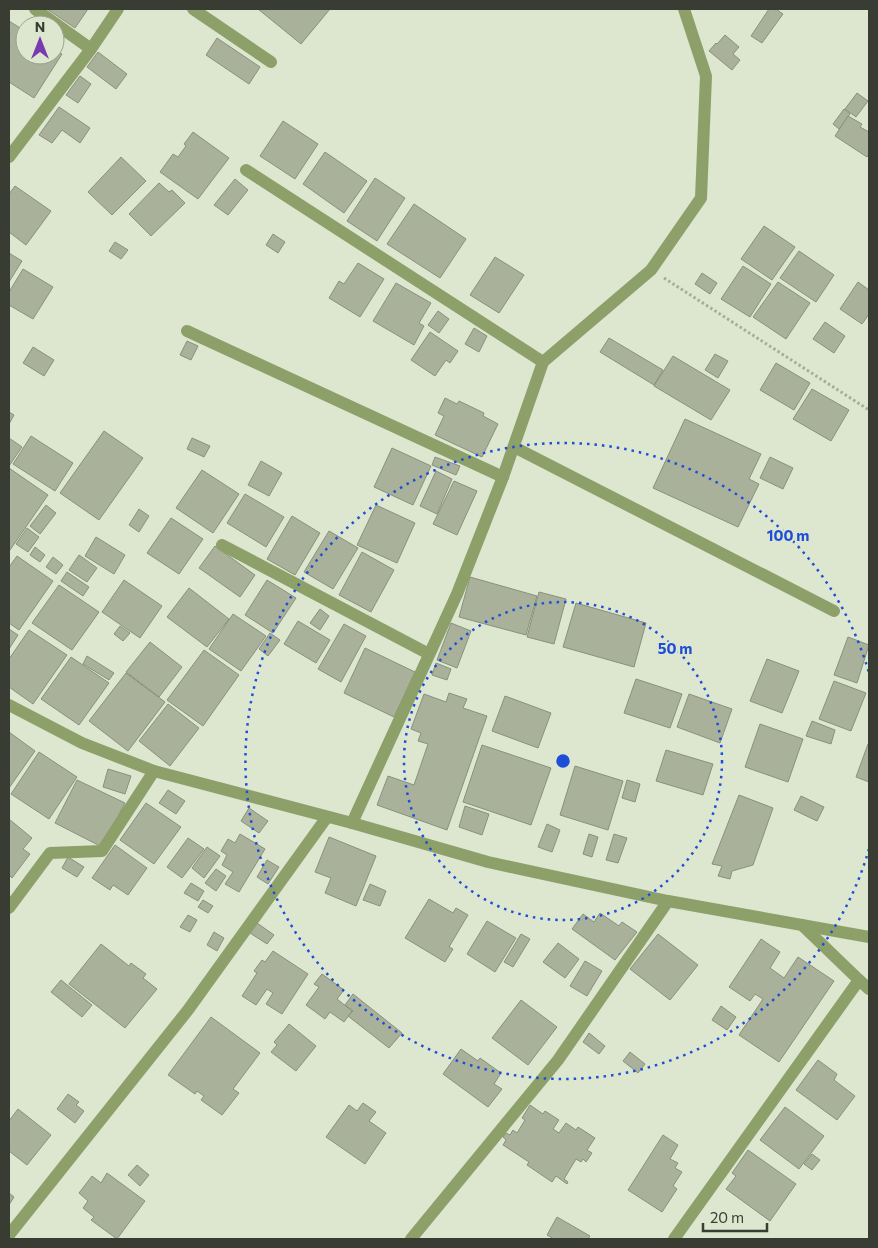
<svg xmlns="http://www.w3.org/2000/svg" width="878" height="1248" font-family="Commissioner,sans-serif">
<style>
.building{fill:#a9b19b;stroke:#88917b}
.lines{fill:none;stroke-linecap:round;stroke-linejoin:round}
.path{stroke:#a6ad9b;stroke-width:3;stroke-dasharray:2.5 2.5;stroke-linecap:butt}
.minor{stroke:#8da06a;stroke-width:12}
.ring{fill:none;stroke:#1d4ed8;stroke-width:2.5;stroke-dasharray:2.5 5}
.centre{fill:#1d4ed8;stroke:#dde6cf;stroke-width:2.5}
.ring-label{font-size:15px;text-anchor:middle;font-weight:bold;fill:#1d4ed8;stroke:#dde6cf;stroke-width:4.5;stroke-linejoin:round;paint-order:stroke}
</style>
<rect width="100%" height="100%" fill="#dde6cf"/>
<g class="building">
<polygon points="47,9 88,9 75,28"/>
<polygon points="258,9 330,9 301,44"/>
<polygon points="769,9 776,9 783,14 762,43 751,36"/>
<polygon points="9,21 25,31 25,55 55,55 55,50 62,54 34,98 9,82"/>
<polygon points="725,35 739,47 733,54 740,60 732,70 709,51 716,43 717,44"/>
<polygon points="217,38 260,67 249,84 206,55"/>
<polygon points="98,52 127,74 116,89 87,67"/>
<polygon points="80,76 91,84 78,103 66,95"/>
<polygon points="857,93 868,101 856,117 845,109"/>
<polygon points="59,107 90,128 80,143 62,130 52,143 39,135"/>
<polygon points="844,109 850,114 839,129 833,124"/>
<polygon points="848,116 862,124 860,127 869,132 869,153 867,157 835,136"/>
<polygon points="283,121 318,144 295,179 260,156"/>
<polygon points="193,132 229,158 198,199 160,172 173,154 178,157 186,146 184,144"/>
<polygon points="325,152 367,181 344,213 303,184"/>
<polygon points="121,157 146,181 112,215 88,192"/>
<polygon points="375,178 405,198 377,241 347,221"/>
<polygon points="235,179 248,190 228,215 214,205"/>
<polygon points="159,183 169,192 172,190 185,203 151,236 129,214"/>
<polygon points="15,186 51,211 26,245 9,232 9,194"/>
<polygon points="414,204 466,239 440,278 387,244"/>
<polygon points="764,226 795,247 772,280 741,259"/>
<polygon points="273,234 285,242 278,253 266,245"/>
<polygon points="115,242 128,250 121,259 109,251"/>
<polygon points="799,251 834,275 816,302 780,278"/>
<polygon points="9,253 22,261 9,282"/>
<polygon points="495,257 524,275 499,313 470,295"/>
<polygon points="358,263 384,279 360,317 329,298 339,281 344,284"/>
<polygon points="743,266 771,284 750,317 721,299"/>
<polygon points="23,269 53,287 33,319 9,305 9,292"/>
<polygon points="702,273 717,283 710,294 695,284"/>
<polygon points="778,282 810,303 786,339 753,317"/>
<polygon points="858,282 869,290 869,314 862,324 840,309"/>
<polygon points="396,283 431,303 419,323 424,326 414,345 373,321"/>
<polygon points="438,311 449,319 439,333 428,325"/>
<polygon points="825,322 845,336 834,353 813,339"/>
<polygon points="474,328 487,336 479,352 465,344"/>
<polygon points="430,332 458,351 450,363 446,360 435,376 411,360"/>
<polygon points="609,338 663,370 654,385 600,352"/>
<polygon points="187,341 198,346 191,360 180,355"/>
<polygon points="33,347 54,360 44,376 23,363"/>
<polygon points="715,354 728,361 718,378 705,370"/>
<polygon points="673,356 730,390 711,420 654,386"/>
<polygon points="776,363 810,383 794,410 760,390"/>
<polygon points="812,389 849,410 831,441 793,419"/>
<polygon points="445,398 457,404 459,401 484,413 483,416 498,424 482,457 435,435 444,416 438,413"/>
<polygon points="9,412 14,415 9,424"/>
<polygon points="685,419 761,454 749,479 759,484 738,527 653,488"/>
<polygon points="104,431 143,458 99,520 60,493"/>
<polygon points="31,436 73,463 55,491 13,464"/>
<polygon points="9,438 22,447 9,466"/>
<polygon points="192,438 210,446 204,457 187,449"/>
<polygon points="392,448 431,466 413,505 374,487"/>
<polygon points="435,457 460,466 456,475 432,465"/>
<polygon points="770,457 793,468 783,489 760,478"/>
<polygon points="261,461 282,473 269,496 248,485"/>
<polygon points="9,468 48,495 10,550 9,549"/>
<polygon points="202,470 239,494 213,533 176,508"/>
<polygon points="436,471 452,479 437,514 420,506"/>
<polygon points="454,481 477,491 457,535 433,524"/>
<polygon points="245,494 284,517 266,547 227,523"/>
<polygon points="46,505 56,513 40,534 30,526"/>
<polygon points="376,505 415,523 397,563 357,545"/>
<polygon points="139,509 149,516 139,532 129,525"/>
<polygon points="292,516 320,533 295,575 267,559"/>
<polygon points="171,518 203,539 179,574 147,553"/>
<polygon points="27,528 39,537 28,552 16,544"/>
<polygon points="329,531 358,548 333,589 304,572"/>
<polygon points="96,537 125,555 114,574 85,556"/>
<polygon points="215,546 255,575 240,597 199,568"/>
<polygon points="35,547 45,555 40,562 30,555"/>
<polygon points="362,552 394,570 371,612 339,595"/>
<polygon points="79,555 97,568 87,582 69,570"/>
<polygon points="17,556 53,581 19,630 9,623 9,567"/>
<polygon points="53,557 63,565 56,574 46,567"/>
<polygon points="67,572 89,587 83,596 61,581"/>
<polygon points="470,577 537,596 526,635 459,617"/>
<polygon points="124,580 162,606 140,638 102,612"/>
<polygon points="267,580 296,598 273,633 245,615"/>
<polygon points="59,585 99,612 72,650 32,623"/>
<polygon points="189,588 229,619 207,647 167,617"/>
<polygon points="539,592 566,599 554,644 527,637"/>
<polygon points="576,603 646,623 634,667 563,647"/>
<polygon points="320,609 329,616 320,630 310,623"/>
<polygon points="233,614 266,636 241,671 209,649"/>
<polygon points="298,621 330,640 316,663 284,644"/>
<polygon points="451,623 471,631 457,668 437,660"/>
<polygon points="344,624 366,636 341,682 318,669"/>
<polygon points="120,626 130,633 123,641 114,634"/>
<polygon points="9,629 18,635 9,649"/>
<polygon points="29,630 67,655 33,704 9,687 9,659"/>
<polygon points="270,633 280,640 268,656 259,649"/>
<polygon points="848,637 869,645 857,683 834,675"/>
<polygon points="150,642 182,667 159,697 126,672"/>
<polygon points="365,648 415,672 394,717 344,693"/>
<polygon points="204,650 239,675 203,726 167,700"/>
<polygon points="87,656 114,673 109,680 83,664"/>
<polygon points="71,657 109,683 79,725 41,699"/>
<polygon points="767,659 799,671 782,713 750,701"/>
<polygon points="436,663 451,669 447,680 432,675"/>
<polygon points="126,673 165,702 128,751 89,721"/>
<polygon points="636,679 682,694 670,728 624,713"/>
<polygon points="834,681 866,693 851,731 819,719"/>
<polygon points="449,693 467,699 463,708 487,716 447,830 377,805 388,776 414,785 428,744 418,741 421,733 411,729 424,694 446,702"/>
<polygon points="689,694 732,709 720,743 677,727"/>
<polygon points="505,696 551,713 538,748 492,731"/>
<polygon points="168,704 199,728 170,766 139,741"/>
<polygon points="812,721 835,730 831,744 806,736"/>
<polygon points="760,724 803,739 788,782 745,767"/>
<polygon points="9,732 35,751 9,788"/>
<polygon points="868,744 869,744 869,782 856,777"/>
<polygon points="482,745 551,768 531,825 463,802"/>
<polygon points="666,750 713,764 703,795 656,781"/>
<polygon points="39,752 77,777 49,819 11,794"/>
<polygon points="575,766 623,781 608,830 560,815"/>
<polygon points="108,769 131,776 125,794 103,787"/>
<polygon points="77,780 125,803 102,847 55,823"/>
<polygon points="627,780 640,784 635,802 622,798"/>
<polygon points="168,790 185,801 176,814 159,803"/>
<polygon points="739,795 773,808 753,865 732,871 730,879 718,876 722,866 712,864"/>
<polygon points="801,796 824,807 817,821 794,810"/>
<polygon points="146,803 181,827 154,864 120,840"/>
<polygon points="465,806 489,814 482,835 459,827"/>
<polygon points="249,808 268,821 259,833 241,821"/>
<polygon points="9,819 32,838 23,849 30,854 12,878 9,875"/>
<polygon points="547,824 560,830 552,852 538,847"/>
<polygon points="240,834 265,849 239,892 225,884 233,872 222,865 227,855 221,851 228,839 235,843"/>
<polygon points="589,834 598,837 592,857 583,854"/>
<polygon points="614,834 627,838 618,863 606,860"/>
<polygon points="329,837 376,856 356,906 325,893 331,878 315,872"/>
<polygon points="188,838 204,849 182,878 167,867"/>
<polygon points="115,845 147,868 128,895 113,885 110,890 92,878"/>
<polygon points="207,847 220,856 204,878 192,868"/>
<polygon points="68,857 84,867 77,877 62,868"/>
<polygon points="267,860 279,867 268,884 257,877"/>
<polygon points="216,869 226,876 216,891 205,883"/>
<polygon points="191,883 204,891 198,901 184,893"/>
<polygon points="370,884 386,891 380,906 363,900"/>
<polygon points="429,899 453,913 456,908 468,915 449,947 453,949 445,962 405,938"/>
<polygon points="203,900 213,906 208,913 198,907"/>
<polygon points="600,913 619,926 622,922 637,932 615,960 572,929 583,914 594,922"/>
<polygon points="188,915 197,920 190,932 180,927"/>
<polygon points="487,921 516,938 495,972 467,954"/>
<polygon points="257,923 274,935 267,944 250,933"/>
<polygon points="214,932 224,938 217,951 207,945"/>
<polygon points="521,934 530,939 513,967 504,962"/>
<polygon points="658,934 698,965 670,1000 630,969"/>
<polygon points="761,939 780,952 770,968 784,978 798,957 834,981 779,1062 739,1035 763,999 755,994 750,1001 729,987"/>
<polygon points="558,943 579,959 565,978 543,962"/>
<polygon points="101,944 129,966 131,963 146,974 143,978 157,989 125,1028 69,984"/>
<polygon points="273,951 308,974 282,1014 266,1004 273,993 267,989 256,1005 242,996 257,973 254,971 262,960 265,962"/>
<polygon points="585,961 602,971 587,996 570,986"/>
<polygon points="322,974 344,990 337,999 352,1011 344,1022 330,1012 325,1019 306,1005 319,987 314,984"/>
<polygon points="61,980 92,1005 82,1017 51,992"/>
<polygon points="353,994 402,1033 389,1048 348,1016 353,1011 345,1005"/>
<polygon points="521,1000 557,1027 528,1065 492,1038"/>
<polygon points="721,1006 736,1017 727,1030 712,1020"/>
<polygon points="211,1017 260,1053 233,1089 239,1093 222,1115 201,1100 204,1096 197,1091 195,1094 168,1075"/>
<polygon points="289,1024 316,1046 296,1071 271,1052 277,1045 274,1042"/>
<polygon points="589,1033 605,1046 599,1054 583,1042"/>
<polygon points="461,1049 478,1061 480,1058 501,1073 494,1084 502,1089 488,1107 443,1074"/>
<polygon points="630,1052 645,1064 638,1073 623,1061"/>
<polygon points="818,1060 837,1074 834,1080 855,1096 837,1120 796,1090"/>
<polygon points="68,1094 79,1102 76,1105 84,1111 75,1123 57,1109"/>
<polygon points="363,1103 376,1112 369,1121 386,1133 365,1164 326,1137 349,1105 357,1111"/>
<polygon points="530,1105 543,1114 545,1111 559,1120 553,1129 559,1133 566,1123 576,1130 578,1127 595,1138 587,1150 592,1153 586,1162 583,1159 581,1162 576,1159 564,1179 568,1182 567,1184 556,1176 552,1182 527,1165 529,1162 503,1145 506,1140 503,1137 506,1133 510,1135 513,1130 517,1133 525,1120 522,1118"/>
<polygon points="785,1107 824,1136 799,1169 760,1140"/>
<polygon points="18,1109 51,1135 27,1165 9,1151 9,1121"/>
<polygon points="663,1135 678,1145 670,1159 678,1163 675,1168 682,1172 673,1186 677,1189 662,1212 628,1190"/>
<polygon points="748,1150 796,1184 770,1221 726,1189 736,1176 732,1173"/>
<polygon points="812,1154 820,1160 812,1170 804,1164"/>
<polygon points="137,1165 149,1175 140,1186 128,1175"/>
<polygon points="107,1173 145,1201 117,1239 91,1220 94,1217 83,1208 88,1201 79,1193 92,1176 101,1183"/>
<polygon points="9,1193 14,1197 9,1205"/>
<polygon points="557,1217 590,1236 588,1239 554,1239 547,1235"/>
</g>
<g class="lines">
<polyline class="path" points="664,278 869,410"/>
<g class="minor">
<polyline points="35,9 91,49"/>
<polyline points="193,9 271,62"/>
<polyline points="9,157 91,49 118,9"/>
<polyline points="246,170 543,362"/>
<polyline points="187,331 503,477"/>
<polyline points="514,447 834,611"/>
<polyline points="222,545 429,654"/>
<polyline points="9,705 82,743 154,771 352,823 488,862 668,901 869,937"/>
<polyline points="352,823 457,594 503,477 543,362 651,270 701,198 706,76 684,9"/>
<polyline points="9,908 50,853 102,851 154,771"/>
<polyline points="802,925 859,980 869,989"/>
<polyline points="9,1235 188,1010 327,817"/>
<polyline points="411,1239 558,1060 668,901"/>
<polyline points="674,1239 859,980"/>
</g>
</g>
<g class="ring">
<circle cx="563" cy="761" r="159"/>
<path d="M869 849A318 318 0 1 1 869 673"/>
</g>
<circle cx="563" cy="761" r="8" class="centre"/>
<g class="ring-label">
<text x="788" y="541">100 m</text>
<text x="675" y="654">50 m</text>
</g>
<rect width="878" height="1248" fill="none" stroke="#393c33" stroke-width="20"/>
<g transform="translate(40 40)"><circle r="24" fill="#dde6cf" stroke="#9ba291"/>
<path d="M0-4L9 19L0 12L-9 19Z" fill="#773ab0"/>
<text y="-8" font-size="14" font-weight="bold" text-anchor="middle" fill="#393c33">N</text>
</g>
<path d="M703 1223v8h64v-8" fill="none" stroke="#393c33" stroke-width="2.5"/>
<text x="710" y="1223" font-size="15" fill="#393c33" stroke="#dde6cf" stroke-width="4" paint-order="stroke">20 m</text>
</svg>
